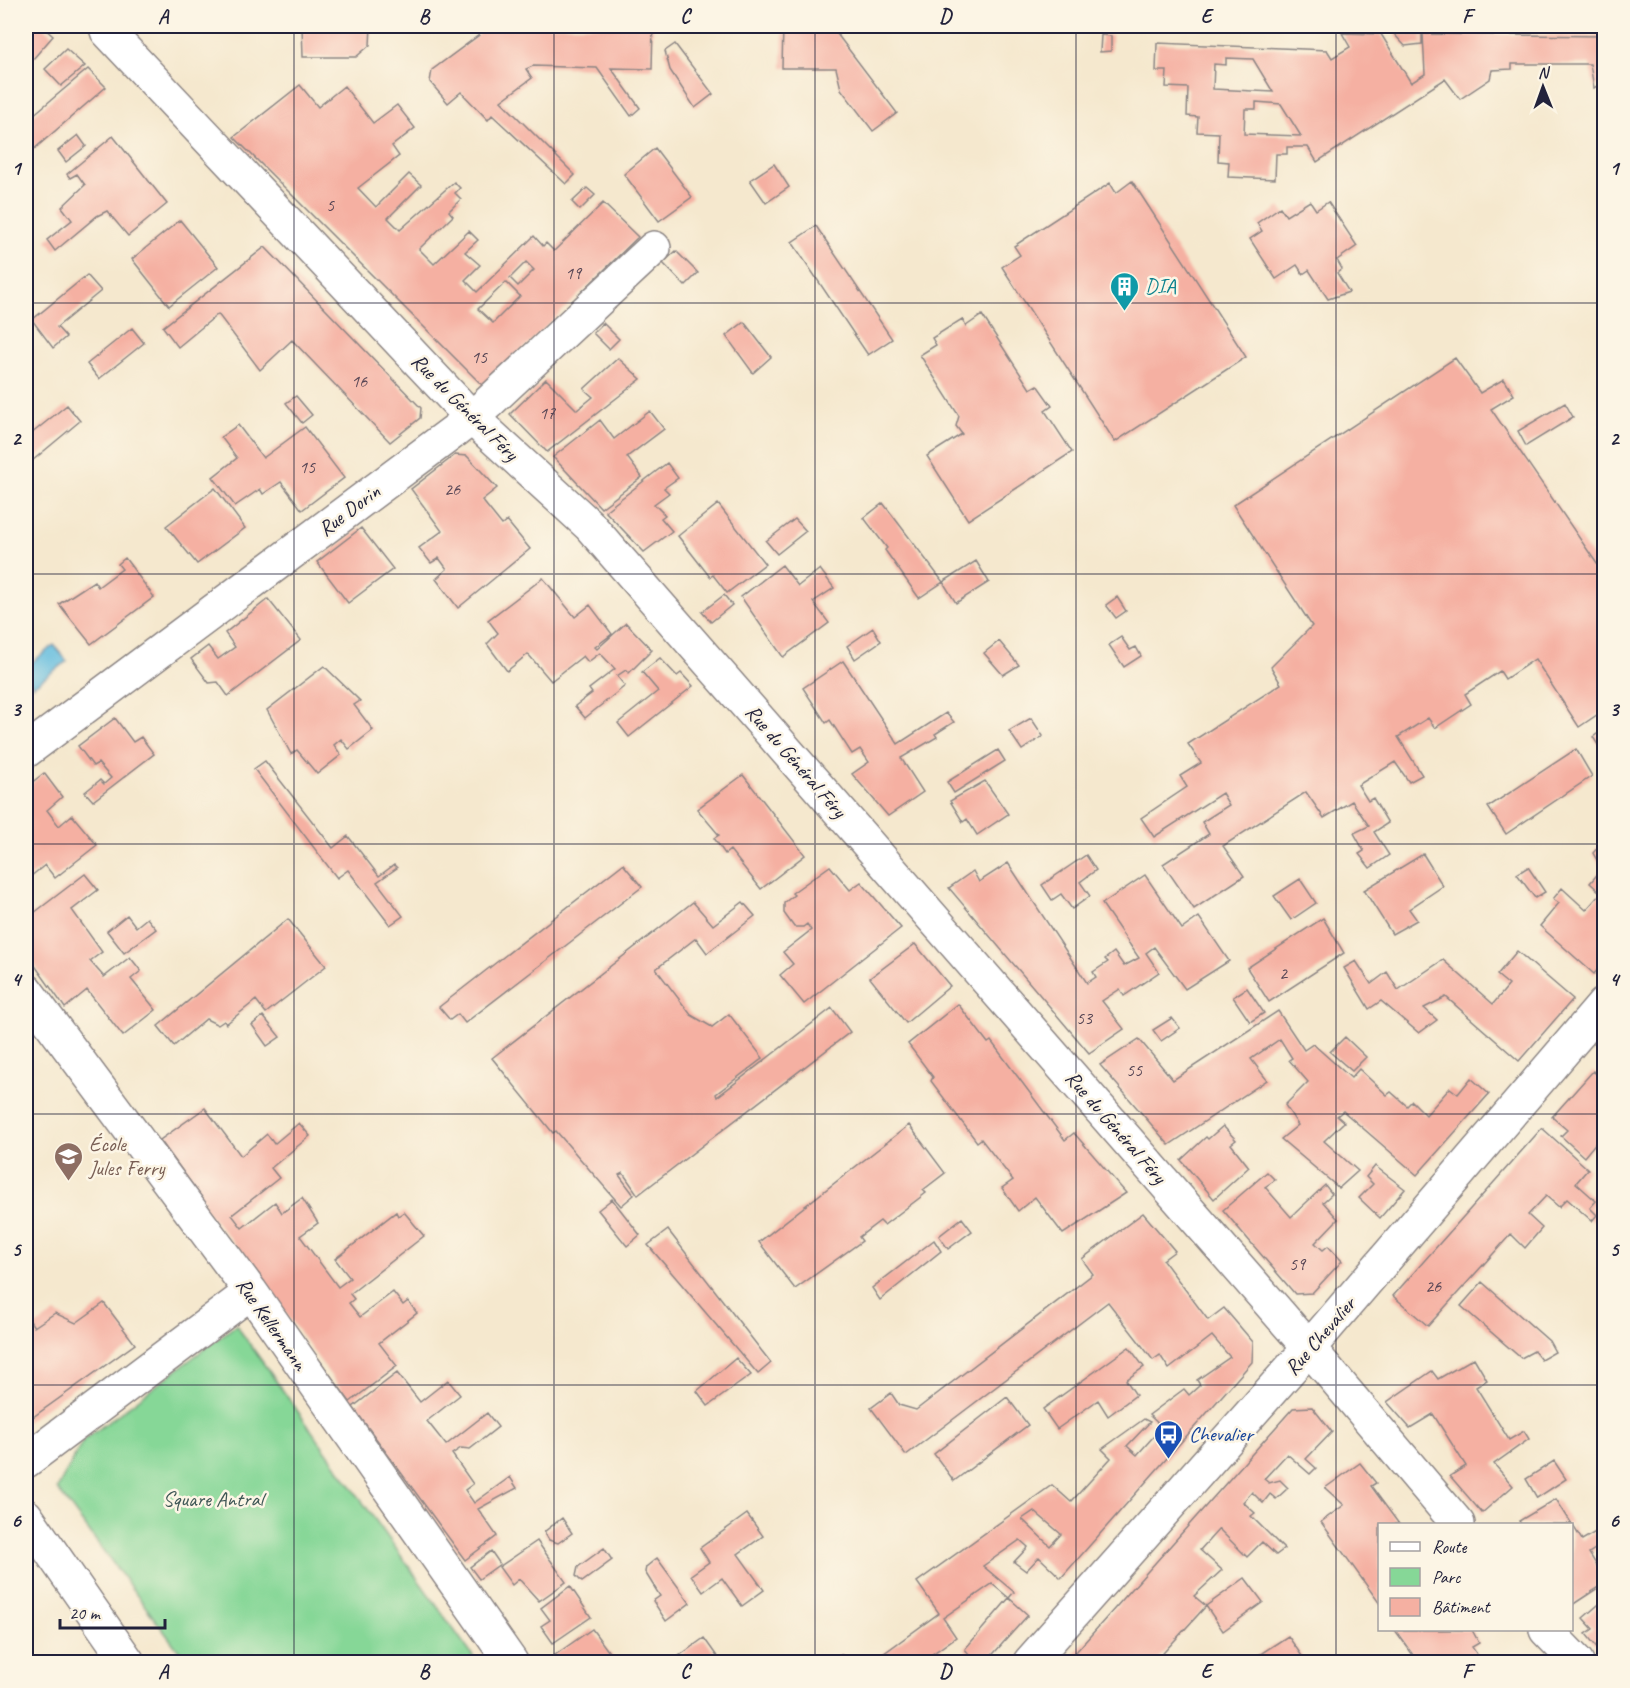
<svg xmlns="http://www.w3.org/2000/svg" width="1630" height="1688" font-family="Caveat,sans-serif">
	<rect width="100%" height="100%" fill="#fcf5e5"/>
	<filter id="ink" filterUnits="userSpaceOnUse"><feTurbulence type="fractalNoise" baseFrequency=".0167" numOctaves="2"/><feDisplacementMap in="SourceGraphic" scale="12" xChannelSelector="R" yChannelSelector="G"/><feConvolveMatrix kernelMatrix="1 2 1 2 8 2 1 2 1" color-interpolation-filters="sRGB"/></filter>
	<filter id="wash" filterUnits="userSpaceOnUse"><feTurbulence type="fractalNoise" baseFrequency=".008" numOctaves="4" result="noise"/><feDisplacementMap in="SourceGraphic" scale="24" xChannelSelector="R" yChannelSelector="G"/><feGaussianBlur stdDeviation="1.35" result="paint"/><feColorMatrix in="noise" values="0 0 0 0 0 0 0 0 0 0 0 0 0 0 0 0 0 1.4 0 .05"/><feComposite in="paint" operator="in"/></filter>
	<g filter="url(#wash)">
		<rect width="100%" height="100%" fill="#f5e8ce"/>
		<path fill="#86d797" stroke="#547c69" stroke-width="1.5" d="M236,1325L477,1662H187L57,1489L83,1441Z"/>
		<path fill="#61bcdf" stroke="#426f8d" stroke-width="1.5" d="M54,645L67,661L33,686L26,676V667Z"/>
		<g id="blocks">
			<path fill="#f5b0a2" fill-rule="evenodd" d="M26,26H42L53,36L26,67Z
				M302,26H371L370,45L356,57H303Z
				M479,26H653L652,69L611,68L640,108L631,116L597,68L533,66L526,69L532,78L501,101L575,175L566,184L492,115L488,120L461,92L448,103L430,82L432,70L479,35Z
				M783,26H837V34L897,113L873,131L841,89L836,68H782Z
				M1342,33L1381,34L1411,83L1425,74L1423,34L1604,36V81L1594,88L1590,64H1512V69L1492,70L1490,79L1460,99L1445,79L1317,162L1308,147H1287V154H1276L1275,179L1228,177L1229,162L1218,161L1219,133L1197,132L1198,117L1187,116L1188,88L1166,87L1167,71H1156L1157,43L1327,50L1332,58L1350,47ZM1226,58L1253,59L1273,92L1213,89L1214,64L1226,65ZM1256,102L1281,104L1301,136L1244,134L1245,109H1256Z
				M1394,34H1422V44L1405,46Z
				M1101,35L1111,36V51L1100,52Z
				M675,44L713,94L695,108L670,70L665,51Z
				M66,49L85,66L61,86L45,69Z
				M88,69L106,87L26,156V121Z
				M300,85L318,107L344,86L373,123L397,105L415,128L392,146L399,156L358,188L376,207L409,174L421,185L388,218L400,230L454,182L460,188L455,193L461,199L449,211L453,216L419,249L434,264L469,231L478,240L465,252L480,265L465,280L477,292L534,236L543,246L546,243L554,251L603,203L638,237L484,387L234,137ZM526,262L534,270L518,286L510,278ZM506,282L520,296L493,323L478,309Z
				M78,135L86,146L66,162L58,151Z
				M113,136L167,204L128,236L107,211L97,216L55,251L47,240L72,220L62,207L85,185L77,174L70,178L67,174Z
				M655,148L692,197L659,221L624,174Z
				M774,164L789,187L766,203L750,180Z
				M1132,181L1246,357L1115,442L1002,267L1020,255L1014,246L1110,183L1116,193Z
				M587,188L595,195L580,210L572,202Z
				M1310,201L1316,210L1328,202L1357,246L1337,260L1342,269L1337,273L1349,292L1328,299L1309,270L1303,274L1297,265L1276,279L1250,239L1262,231L1257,223L1280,207L1286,216Z
				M180,220L218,267L169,306L132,259Z
				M816,226L892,339L868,355L792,242Z
				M265,247L421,408L420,418L390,442L292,340L260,370L218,314L178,347L163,327Z
				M676,251L698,273L685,286L663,263Z
				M87,275L101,291L57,327L66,337L53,348L32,320Z
				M982,315L1030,389L1037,385L1052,406L1045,411L1072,452L968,520L927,456L962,434L956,426L959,416L920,355L936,345L932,338L962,319L966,326Z
				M744,322L771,357L753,373L726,336Z
				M603,323L619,339L609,349L593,333Z
				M132,328L144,343L99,379L87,364Z
				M618,358L641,379L547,452L510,414L546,379L577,410L593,397L584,389Z
				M1455,358L1480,393L1504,379L1514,395L1491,409L1604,574V710L1579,727L1535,659L1505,679L1500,671L1465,694L1471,704L1435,728L1428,718L1398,737L1422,775L1409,782L1395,762L1358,785L1368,801L1373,798L1388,823L1374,832L1389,855L1370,868L1359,854L1364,851L1354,833L1369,826L1352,801L1324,818L1306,792L1223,846L1244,876L1194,909L1163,864L1209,834L1202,822L1229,805L1222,793L1154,837L1141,818L1187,787L1180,776L1201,763L1188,744L1281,684L1271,667L1312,626L1233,505Z
				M296,396L312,415L302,423L286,403Z
				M1565,403L1573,417L1526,446L1518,431Z
				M67,405L80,421L26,466V438Z
				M650,411L664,429L627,457L642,477L601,508L553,457L600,420L614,439Z
				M238,425L263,458L305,427L344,478L302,510L281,482L263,494L260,489L235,506L213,477L237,458L221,437Z
				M455,455L467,456L497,488L482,500L502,525L507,521L530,549L458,608L436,579L447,569L439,558L431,563L419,548L442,531L411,489Z
				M667,463L678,478L664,488L669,493L654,504L665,515L661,518L672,531L644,552L605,511Z
				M215,488L245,528L197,564L166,526Z
				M883,503L943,582L919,598L885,550L887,548L864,518Z
				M718,504L765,564L727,593L713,575L710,577L678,536Z
				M795,519L806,531L777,554L766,541Z
				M361,528L393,569L348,603L317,562Z
				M125,558L154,597L91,644L59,604L94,581L98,587L122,569L118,564Z
				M976,561L989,582L956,603L943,582Z
				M782,565L798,586L820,569L834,588L813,602L829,623L783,657L741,597Z
				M543,578L575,617L590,605L612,634L595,647L597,649L626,623L652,650L629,673L626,670L617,676L625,686L585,718L575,706L592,693L589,689L615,669L600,653L588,662L583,656L551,681L528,654L507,671L487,644L498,633L488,620Z
				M724,595L732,605L711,622L702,612Z
				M1117,597L1126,611L1116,618L1106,605Z
				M268,599L301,640L228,696L218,682L209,683L191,659L208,646L218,659L235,647L225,633Z
				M873,628L881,641L855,659L847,646Z
				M1121,637L1130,650L1136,647L1141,656L1124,667L1109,645Z
				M999,641L1019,665L1003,675L984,653Z
				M660,658L677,676L681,673L693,686L629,737L618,723L658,691L642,672Z
				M843,661L898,744L946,713L954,722L935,734L937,737L901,758L923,792L888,816L852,774L869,762L860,749L852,754L830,720L826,723L803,688Z
				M324,666L360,701L354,705L373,730L349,749L341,739L334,745L341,755L317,774L297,750L291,754L267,710Z
				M115,718L133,742L141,737L154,754L93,801L85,792L100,780L104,784L111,778L98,763L93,766L78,746Z
				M1031,718L1043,736L1022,750L1009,731Z
				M1604,729V745L1600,748L1593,737Z
				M1576,749L1592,776L1506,834L1488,807Z
				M998,750L1005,761L954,793L947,782Z
				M265,761L333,848L348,836L379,876L394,865L397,868L377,882L403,916L390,925L348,870L337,878L254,769Z
				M44,773L62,797L47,810L59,826L72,815L97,845L55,878L45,865L26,880V787Z
				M743,775L805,855L761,889L730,850L725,854L714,838L719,835L697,809Z
				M985,781L1008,814L977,835L967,819L963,822L950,801Z
				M1604,840V962L1594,974L1540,926L1559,903L1553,899L1562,888L1586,910L1601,893L1590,883L1602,869L1593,853Z
				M1423,854L1443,886L1409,909L1417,920L1392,934L1364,890Z
				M1086,855L1096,870L1080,882L1090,896L1072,909L1061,894L1052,900L1042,885Z
				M1008,863L1087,983L1096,977L1093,972L1108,962L1105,959L1114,952L1124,966L1139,958L1102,904L1145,875L1182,929L1199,917L1229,961L1185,989L1154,947L1146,953L1159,972L1124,996L1120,989L1102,1001L1124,1029L1089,1053L949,888L973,871L979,882Z
				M623,864L642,887L465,1023L458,1014L450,1020L439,1007Z
				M830,866L850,890L861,882L901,928L804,1004L780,975L793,964L783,952L811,930L807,924L803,927H794L784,913V903L794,895L792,893Z
				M1528,867L1545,892L1535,898L1517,874Z
				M85,874L98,890L72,910L102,952L90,961L104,977L130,957L141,971L131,979L156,1010L123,1036L87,990L65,1008L26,953V919Z
				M1300,879L1316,903L1291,920L1274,896Z
				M693,902L713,925L743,902L755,916L707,953L696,938L656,969L691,1015L712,1027L729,1014L763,1058L716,1094L717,1097L832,1008L850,1032L638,1195L623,1173L619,1175L634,1195L621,1206L556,1131L553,1133L492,1058Z
				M127,915L136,927L147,918L156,929L124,953L107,931Z
				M1323,918L1344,953L1269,1002L1247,968Z
				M288,919L326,966L266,1013L256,1000L226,1024L224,1021L218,1025L206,1019L174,1046L158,1026Z
				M915,944L950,986L906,1023L870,978Z
				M1517,951L1573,999L1519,1061L1446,997L1424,1008L1437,1020L1419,1033L1381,1001L1369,1009L1344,968L1356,961L1371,984L1387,972L1398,990L1443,960L1493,1004L1509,985L1497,975Z
				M1247,988L1264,1013L1250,1022L1233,997Z
				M958,1004L988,1043L991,1041L1065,1140L1074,1133L1126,1193L1063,1234L1035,1197L1018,1211L1002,1188L1013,1180L981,1139L977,1142L931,1081L933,1077L908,1044Z
				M1278,1011L1304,1050L1313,1044L1351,1078L1359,1069L1387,1095L1391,1092L1407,1106L1412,1101L1426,1115L1450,1088L1458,1094L1471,1078L1489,1094L1417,1175L1343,1111L1337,1116L1344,1122L1324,1141L1358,1171L1339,1188L1281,1139L1298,1125L1285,1105L1308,1082L1289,1060L1292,1058L1280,1039L1251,1059L1267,1080L1169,1145L1100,1065L1139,1039L1173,1080Z
				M263,1016L280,1037L267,1046L252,1025Z
				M1172,1018L1180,1028L1161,1041L1153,1030Z
				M1345,1037L1366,1057L1352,1071L1330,1052Z
				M1593,1071L1604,1081V1145L1598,1140L1584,1157L1561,1136L1567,1130L1552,1117Z
				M205,1108L241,1156L267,1134L274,1144L299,1123L310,1136L271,1168L279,1178L232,1215L242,1228L275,1202L282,1213L302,1198L318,1223L300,1236L338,1287L350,1278L335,1259L396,1212L398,1216L404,1212L424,1236L350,1294L354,1299L349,1303L360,1317L393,1292L403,1305L408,1301L417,1313L379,1343L397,1366L350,1402L237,1247L201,1204L205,1202L160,1140Z
				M909,1125L945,1173L923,1190L926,1193L884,1225L880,1221L859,1237L862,1241L795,1289L759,1242Z
				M1223,1126L1236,1140L1231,1144L1249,1167L1214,1199L1181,1160L1206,1137L1208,1139Z
				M1542,1128L1588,1169L1576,1183L1596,1201L1590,1208L1597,1215L1592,1221L1567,1199L1559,1207L1546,1196L1528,1215L1542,1228L1525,1248L1511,1234L1428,1326L1393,1296Z
				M1375,1166L1405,1189L1380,1218L1359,1198L1373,1184L1366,1177Z
				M1267,1172L1275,1180L1265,1187L1291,1217L1325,1185L1332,1194L1323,1202L1338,1219L1315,1243L1323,1250L1328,1246L1342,1261L1312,1293L1295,1294L1223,1210Z
				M612,1199L640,1235L627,1246L598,1210Z
				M1143,1213L1175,1251L1163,1260L1208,1320L1224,1308L1253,1342L1252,1362L1061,1578L1039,1557L1026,1571L1014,1562L1028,1547L1020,1540L983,1566L1014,1592L1009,1598L1028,1615L986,1662H975L965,1649L1009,1598L992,1584L943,1618L956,1637L921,1662H872L939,1613L917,1582L1052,1485L1071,1502L1111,1458L1102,1449L1144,1419L1150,1422L1127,1446L1137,1455L1162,1427L1149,1415L1184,1389L1189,1395L1200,1385L1197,1380L1230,1357L1212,1336L1169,1369L1160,1355L1153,1360L1108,1302L906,1455L871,1408L891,1393L899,1405L916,1410L1093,1274L1082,1259ZM1034,1511L1061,1534L1050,1546L1022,1519Z
				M962,1218L972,1231L948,1249L939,1236Z
				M668,1230L771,1363L758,1374L648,1245Z
				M934,1240L941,1251L880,1300L872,1288Z
				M1482,1282L1549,1341L1555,1352L1541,1360L1534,1351L1521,1358L1461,1306Z
				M104,1303L135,1344L26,1422V1315L34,1327L55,1313L76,1323Z
				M1129,1347L1144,1367L1126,1380L1136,1395L1108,1416L1098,1400L1057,1429L1043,1409Z
				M736,1358L751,1375L708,1406L697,1391Z
				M1474,1358L1487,1380L1476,1387L1509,1440L1524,1431L1529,1439L1494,1464L1513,1486L1482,1513L1450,1476L1466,1466L1433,1414L1410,1428L1387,1402L1432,1371L1438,1379Z
				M397,1373L420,1402L448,1380L460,1395L427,1421L446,1445L487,1413L498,1427L470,1449L461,1448L452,1454L473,1484L465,1490L474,1503L510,1477L517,1488L478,1509L497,1536L465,1560L353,1407Z
				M1007,1397L1028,1425L954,1481L934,1454Z
				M1312,1407L1332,1432L1306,1459L1316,1468L1310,1474L1287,1454L1264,1479L1269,1483L1280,1480L1288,1488L1276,1499L1270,1494L1263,1503L1252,1492L1243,1502L1255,1513L1251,1516L1284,1549L1276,1555L1262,1542L1247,1557L1219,1529L1200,1550L1222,1570L1194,1596L1206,1606L1155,1662H1067L1293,1408Z
				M1554,1461L1566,1479L1537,1498L1526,1479Z
				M1360,1463L1376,1483L1371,1486L1399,1524H1380V1604L1321,1522L1344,1505L1325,1488Z
				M1556,1499L1582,1540L1604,1527V1543L1589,1553L1604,1577V1584L1572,1605V1524H1521L1519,1521Z
				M747,1514L763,1536L738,1554L764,1590L742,1606L722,1578L703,1592L691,1575L709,1562L700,1548Z
				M562,1518L572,1533L558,1543L549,1540L544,1532Z
				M537,1541L566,1582L539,1601L519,1579L512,1585L499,1567Z
				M604,1548L612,1560L582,1582L576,1576L578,1567Z
				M491,1551L500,1564L479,1579L470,1567Z
				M657,1558L690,1603L666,1621L653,1601L660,1596L645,1572L646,1567Z
				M1245,1578L1263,1602L1223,1631L1206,1606Z
				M570,1586L591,1617L553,1643L541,1626L550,1620L541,1608Z
				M1604,1600V1645L1599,1650L1586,1634L1593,1629L1583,1618Z
				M592,1629L614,1659L609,1662H545Z
				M1395,1630H1472L1479,1643L1472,1647L1482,1662H1418Z
				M1288,1636L1304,1659L1298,1662H1248Z
				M704,1638L721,1662H683L679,1656Z
				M841,1654L847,1662H828Z"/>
		</g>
	</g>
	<g filter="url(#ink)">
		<use href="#blocks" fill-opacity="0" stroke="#8c8584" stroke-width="1.5"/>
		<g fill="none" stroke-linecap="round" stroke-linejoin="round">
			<defs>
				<path id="minor" d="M106,26L107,31L472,418L589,525L1309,1348L1458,1524
					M26,751L472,418L654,248
					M26,990L251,1292L511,1662
					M26,1461L251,1292
					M26,1516L128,1662
					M1546,1630L1577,1662
					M1030,1662L1309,1348L1604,1004"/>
			</defs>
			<use href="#minor" stroke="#8c8584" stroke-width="36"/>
			<use href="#minor" stroke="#fff" stroke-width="33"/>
		</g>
	</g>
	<path fill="none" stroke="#22223b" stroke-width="1.5" stroke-opacity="0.55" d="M294,26V1662M554,26V1662M815,26V1662M1076,26V1662M1336,26V1662M26,303H1604M26,574H1604M26,844H1604M26,1114H1604M26,1385H1604"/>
	<defs>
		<symbol id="building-pin" viewBox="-11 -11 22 30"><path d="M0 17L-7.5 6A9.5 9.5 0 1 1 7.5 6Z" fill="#0f9aa8" stroke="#fcf5e5"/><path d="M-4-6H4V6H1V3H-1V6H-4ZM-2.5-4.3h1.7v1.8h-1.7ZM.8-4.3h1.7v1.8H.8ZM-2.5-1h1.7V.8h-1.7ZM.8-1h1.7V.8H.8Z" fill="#fff"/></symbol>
		<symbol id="school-pin" viewBox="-11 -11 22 30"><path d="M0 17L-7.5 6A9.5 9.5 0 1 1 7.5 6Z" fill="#8d6e63" stroke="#fcf5e5"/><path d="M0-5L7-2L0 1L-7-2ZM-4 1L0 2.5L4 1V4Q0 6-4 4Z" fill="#fff"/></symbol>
		<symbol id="bus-pin" viewBox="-11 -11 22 30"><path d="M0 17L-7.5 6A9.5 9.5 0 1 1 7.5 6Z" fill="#1a4fb4" stroke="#fcf5e5"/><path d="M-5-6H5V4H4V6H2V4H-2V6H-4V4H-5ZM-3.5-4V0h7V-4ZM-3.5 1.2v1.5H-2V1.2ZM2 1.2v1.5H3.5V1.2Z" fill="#fff"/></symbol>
	</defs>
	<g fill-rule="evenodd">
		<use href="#building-pin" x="1108" y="270" width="33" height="45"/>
		<use href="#school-pin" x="52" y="1140" width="33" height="45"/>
		<use href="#bus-pin" x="1152" y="1418" width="33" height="45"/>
	</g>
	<g text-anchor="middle" stroke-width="5" stroke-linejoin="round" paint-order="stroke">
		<g font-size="18" fill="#574655">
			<text x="330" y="211">5</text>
			<text x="573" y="279">19</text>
			<text x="479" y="363">15</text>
			<text x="359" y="387">16</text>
			<text x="547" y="419">17</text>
			<text x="307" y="473">15</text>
			<text x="452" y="495">26</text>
			<text x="1283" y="979">2</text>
			<text x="1084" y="1024">53</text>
			<text x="1134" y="1076">55</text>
			<text x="1297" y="1270">59</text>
			<text x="1433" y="1292">26</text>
		</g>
		<g font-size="21" fill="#0d838f" stroke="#fcf5e5" text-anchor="start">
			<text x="1145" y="293">DIA</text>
		</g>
		<g font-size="21" fill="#22223b" stroke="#fcf5e5">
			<text transform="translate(465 407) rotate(45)" y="7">Rue du Général Féry</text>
			<text transform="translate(349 510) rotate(-37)" y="7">Rue Dorin</text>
			<text transform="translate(796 761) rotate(49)" y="7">Rue du Général Féry</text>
			<text transform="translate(1116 1127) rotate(49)" y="7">Rue du Général Féry</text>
			<text transform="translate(272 1324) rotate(55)" y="7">Rue Kellermann</text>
			<text transform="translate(1320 1336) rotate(-49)" y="7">Rue Chevalier</text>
		</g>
		<g font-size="21" fill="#785e54" stroke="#fcf5e5" text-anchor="start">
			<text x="89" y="1151">École<tspan x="89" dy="24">Jules Ferry</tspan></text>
		</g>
		<g font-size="21" fill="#164399" stroke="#fcf5e5" text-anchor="start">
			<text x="1189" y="1441">Chevalier</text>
		</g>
		<g font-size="21" fill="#405857" stroke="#fcf5e5">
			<text x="213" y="1506">Square Antral</text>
		</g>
	</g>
	<rect width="1630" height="1688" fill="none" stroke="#fcf5e5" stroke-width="66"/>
	<rect x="1378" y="1523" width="195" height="108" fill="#fcf5e5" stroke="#a5a1a1" stroke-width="1.5"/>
	<rect x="1390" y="1542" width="30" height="9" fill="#ffffff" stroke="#a5a1a1" stroke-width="1.5"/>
	<text x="1432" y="1553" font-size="18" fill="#22223b">Route</text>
	<rect x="1390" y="1568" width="30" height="18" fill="#86d797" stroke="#a5a1a1" stroke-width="1.5"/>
	<text x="1432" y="1583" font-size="18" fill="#22223b">Parc</text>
	<rect x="1390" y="1598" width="30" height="18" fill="#f5b0a2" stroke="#a5a1a1" stroke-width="1.5"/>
	<text x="1432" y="1613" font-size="18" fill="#22223b">Bâtiment</text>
	<g transform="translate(1543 87) rotate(359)" stroke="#fcf5e5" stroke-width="4.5" paint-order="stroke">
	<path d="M0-4.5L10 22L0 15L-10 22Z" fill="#22223b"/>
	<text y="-9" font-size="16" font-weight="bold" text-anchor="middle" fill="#22223b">N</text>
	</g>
	<path d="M60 1619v9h105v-9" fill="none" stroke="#22223b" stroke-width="3"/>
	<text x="69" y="1619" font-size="18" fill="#22223b" stroke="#fcf5e5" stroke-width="4.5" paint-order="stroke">20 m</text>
	<rect x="33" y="33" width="1564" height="1622" fill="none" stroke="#22223b" stroke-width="2"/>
	<g font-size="20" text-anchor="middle" font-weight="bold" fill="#22223b">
		<text x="163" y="23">A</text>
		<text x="424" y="23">B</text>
		<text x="685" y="23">C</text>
		<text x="945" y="23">D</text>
		<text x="1206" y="23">E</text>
		<text x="1467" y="23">F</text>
		<text x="16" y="175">1</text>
		<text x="1614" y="175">1</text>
		<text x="16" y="445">2</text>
		<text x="1614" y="445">2</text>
		<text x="16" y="716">3</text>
		<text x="1614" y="716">3</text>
		<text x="16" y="986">4</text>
		<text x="1614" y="986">4</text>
		<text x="16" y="1256">5</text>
		<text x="1614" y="1256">5</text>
		<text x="16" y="1527">6</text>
		<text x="1614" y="1527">6</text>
		<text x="163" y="1678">A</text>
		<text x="424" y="1678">B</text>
		<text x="685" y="1678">C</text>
		<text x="945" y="1678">D</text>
		<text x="1206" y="1678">E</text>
		<text x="1467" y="1678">F</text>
	</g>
</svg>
